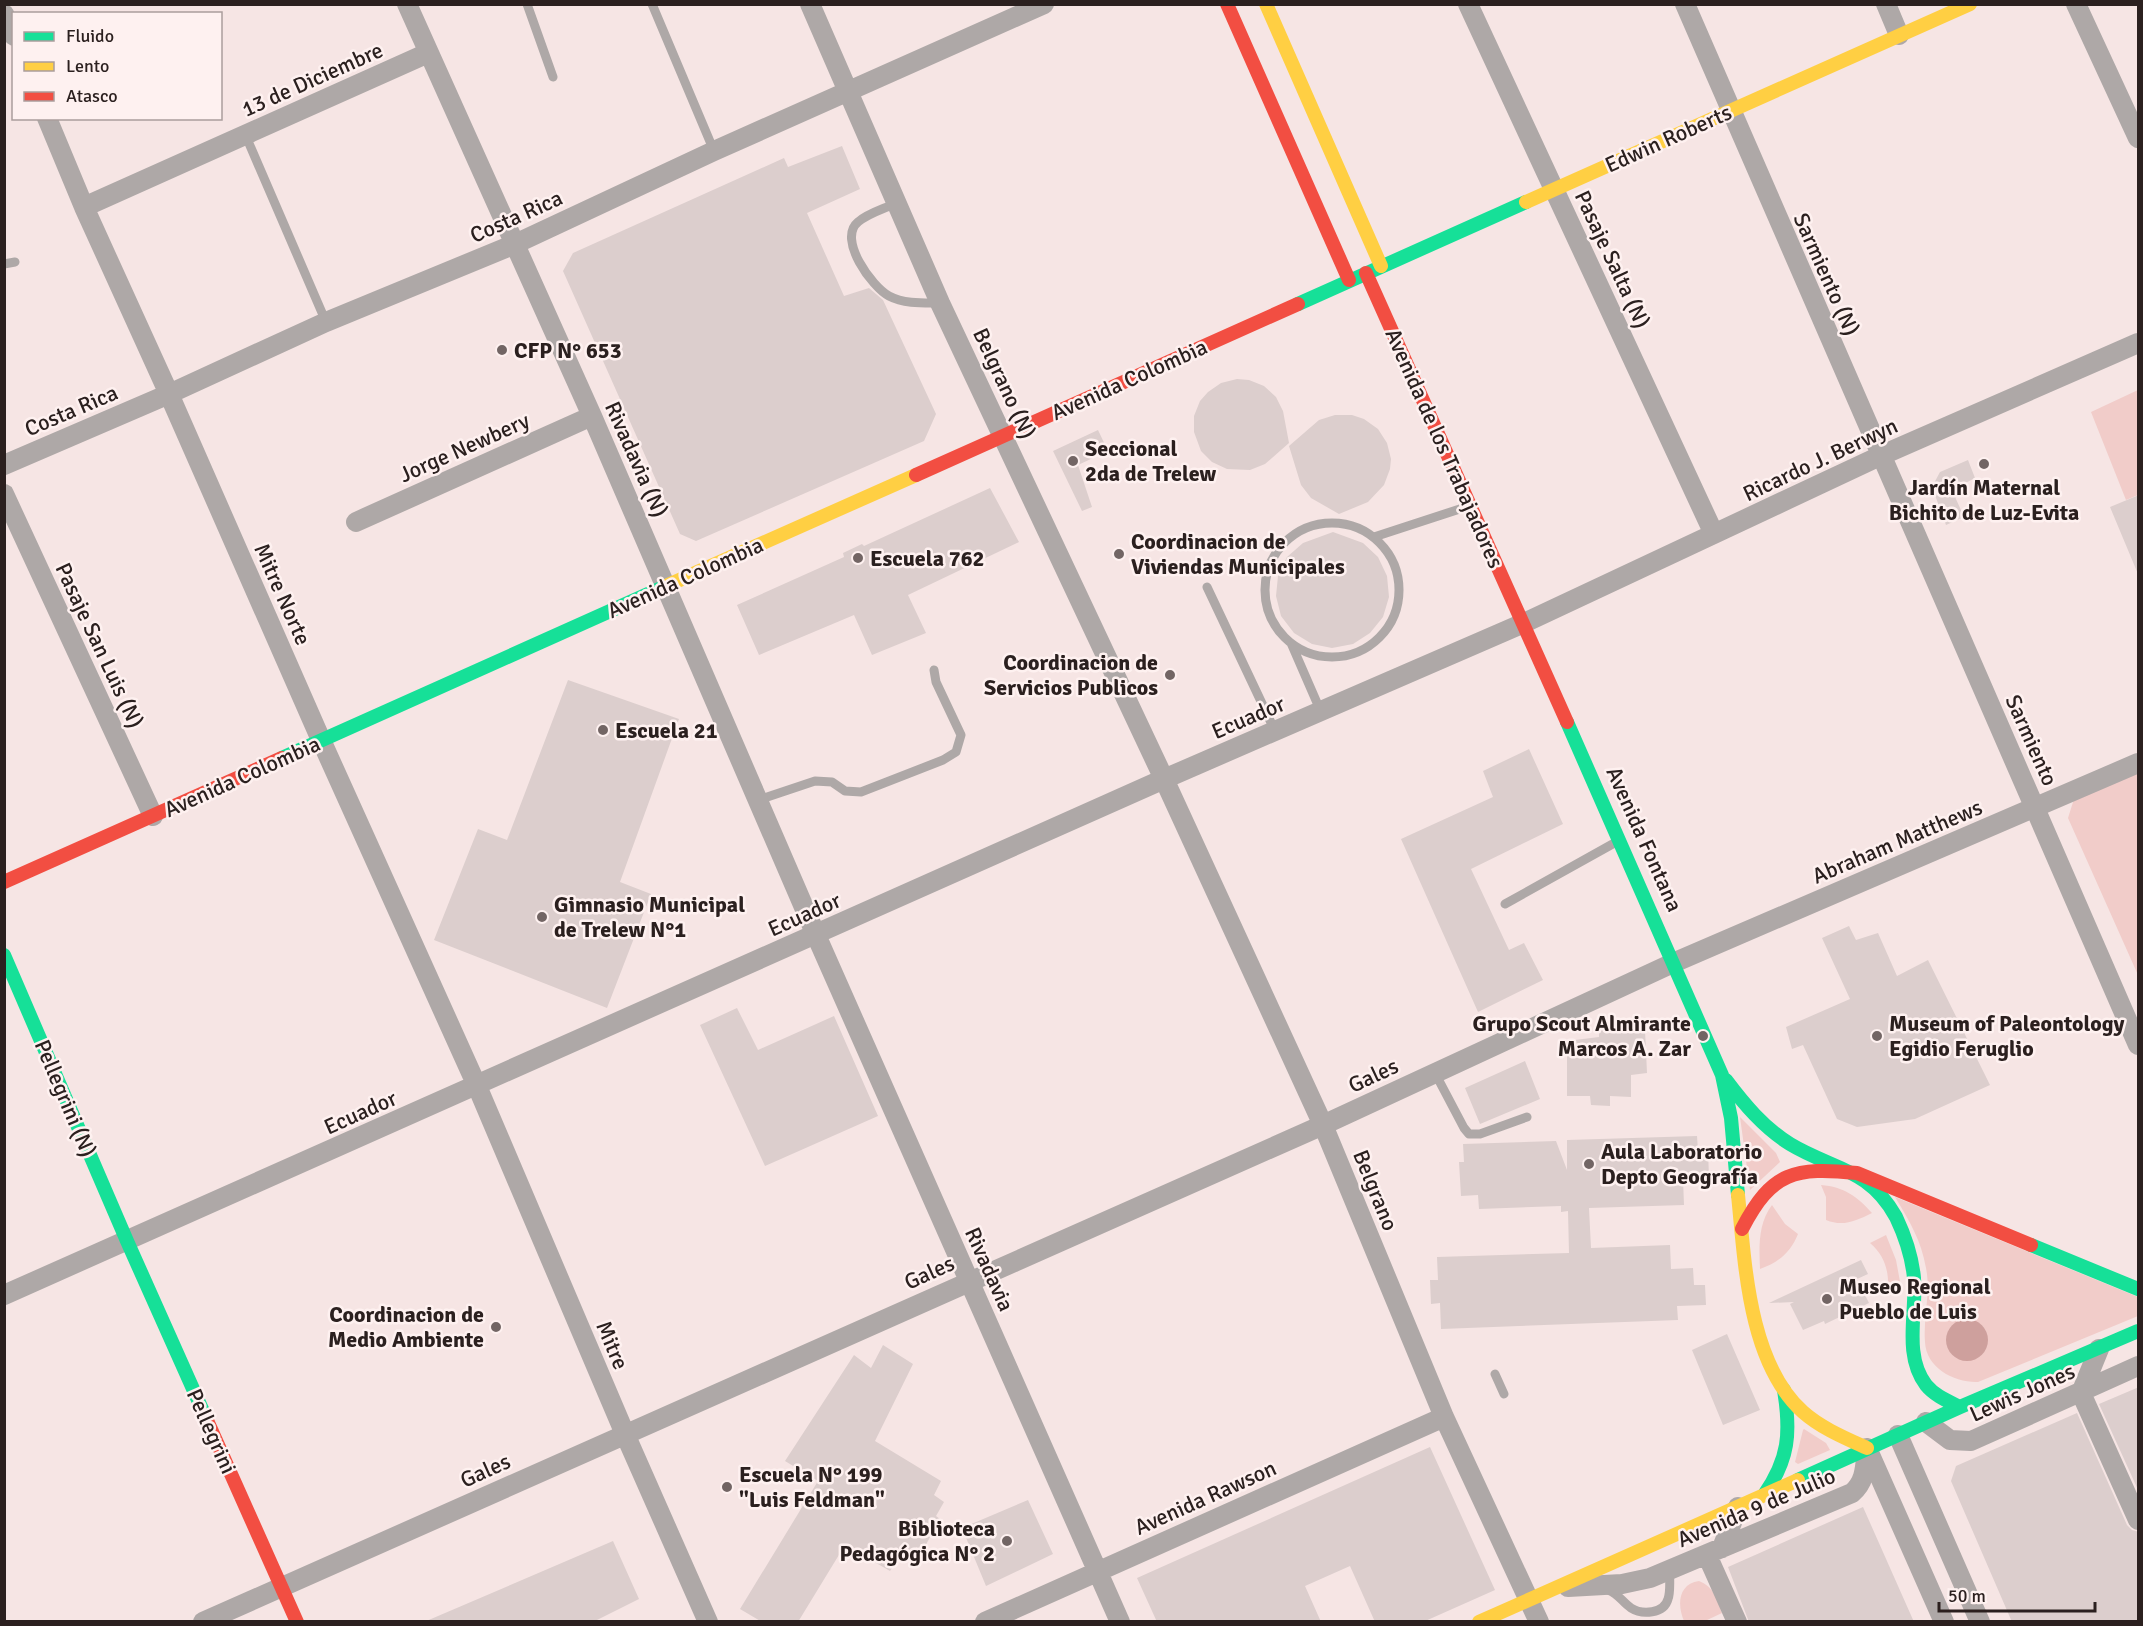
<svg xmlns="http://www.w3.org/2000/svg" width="2143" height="1626" font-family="Signika,sans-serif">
	<rect width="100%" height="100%" fill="#f6e5e4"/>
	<path fill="#f1ccc9" d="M2138,390V495L2126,500L2091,412Z
		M2138,768V975L2068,818L2074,799Z
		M1740,1117L1776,1153L1780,1162L1750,1190Z
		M1821,1185C1844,1187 1857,1196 1872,1213C1856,1221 1843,1227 1826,1220V1197Z
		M1895,1197L2138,1297V1316L1978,1382C1955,1383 1926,1368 1925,1342C1923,1317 1931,1293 1926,1268C1921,1240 1910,1222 1895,1197Z
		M1772,1205L1785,1224L1798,1234C1791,1252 1778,1263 1760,1269C1759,1248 1758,1223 1772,1205Z
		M1886,1235L1896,1260L1901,1287L1888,1292C1889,1272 1886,1257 1870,1243Z
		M1804,1429L1826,1443L1830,1450L1798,1464L1795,1462L1803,1430Z
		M1699,1581C1714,1587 1717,1599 1722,1613L1705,1621H1684C1677,1605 1678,1584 1699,1581Z"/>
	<path fill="#cea09d" d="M1946 1340a21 21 0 1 1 42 0a21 21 0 1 1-42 0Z"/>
	<path fill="#dccecd" d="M842,146L860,189L807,213L844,296L869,288L883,300L936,414L924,441L696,541L680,534L563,271L573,253L784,158L788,167Z
		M1237,379L1249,380L1264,386L1276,397L1283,411L1289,443L1265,464L1250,470L1227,469L1212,462L1201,451L1194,432V416L1200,401L1208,392L1221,383Z
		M1335,415H1352L1364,419L1378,429L1387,443L1391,459L1390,469L1384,485L1368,502L1339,514L1311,498L1301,485L1289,446L1319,420Z
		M1098,430L1108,451L1078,465L1092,507L1082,511L1053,451Z
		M1968,460L1975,478L1952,490L1964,517L1946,525L1932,487L1940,472Z
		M990,488L1019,542L908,595L926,633L872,655L854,615L759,655L737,605L844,557L843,553L862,544L864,546Z
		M2139,495V574H2138L2110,507Z
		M1333,532L1363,543L1378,557L1387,576L1389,597L1383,617L1370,633L1353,644L1332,648L1312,644L1294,633L1281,616L1276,596L1278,576L1287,557L1303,543Z
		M568,680L679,719L620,882L651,894L607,1008L434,940L478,829L507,840Z
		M1529,749L1563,824L1471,869L1509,950L1524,943L1543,980L1478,1012L1401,839L1493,797L1483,771Z
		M1849,926L1856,940L1878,933L1897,976L1928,960L1990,1085L1915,1119L1857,1127L1837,1119L1803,1045L1792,1049L1786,1027L1850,999L1822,938Z
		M737,1008L758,1050L834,1016L878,1116L765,1166L700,1025Z
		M1599,1022H1623L1625,1032L1645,1030L1647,1073L1631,1075V1097L1610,1096V1106L1591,1105L1590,1096H1567V1041L1599,1037Z
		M1525,1061L1540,1099L1480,1124L1465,1088Z
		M1697,1136L1698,1151L1708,1150L1709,1178L1683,1179L1684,1205L1589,1208L1591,1248L1670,1245L1671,1269L1693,1268L1694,1285H1705L1706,1305L1677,1306L1678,1320L1441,1329L1440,1303L1431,1304L1430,1280H1438L1437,1257L1569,1253L1568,1211L1561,1212V1206L1479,1209L1478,1195L1461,1196L1459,1162H1464L1463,1144L1556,1141L1567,1170V1140Z
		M1861,1260L1868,1274L1857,1279L1869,1303L1825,1324L1824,1321L1803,1330L1790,1304L1794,1302L1769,1303Z
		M1727,1334L1760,1410L1723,1425L1692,1350Z
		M883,1345L913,1364L875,1441L941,1481L934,1495L944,1502L936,1516L940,1519L923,1550L916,1547L908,1561L899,1557L890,1571L845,1545L798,1622H762L740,1609L818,1481L785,1461L854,1355L871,1368Z
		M2139,1387V1492L2099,1404Z
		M2077,1413L2127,1525L2132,1530L2139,1532V1622H2012L1951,1481L1956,1466Z
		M1430,1447L1495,1590L1423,1622H1375L1350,1566L1305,1586L1321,1622H1157L1137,1578Z
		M1028,1500L1053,1554L986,1586L962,1528Z
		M1863,1507L1914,1622H1749L1728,1567Z
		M613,1541L639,1599L593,1622H424Z"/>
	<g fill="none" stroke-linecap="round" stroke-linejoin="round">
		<path stroke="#aea8a7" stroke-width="9" d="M527,4L553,77
			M652,4L714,151
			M245,134L326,322
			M896,203C884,209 868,213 858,222C837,239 872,287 889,296C904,304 923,303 940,303
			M4,264L15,262
			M1265 590a67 67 0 1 1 134 0a67 67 0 1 1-134 0Z
			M1374,537L1469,506
			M1207,587L1275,731
			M1291,643L1321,712
			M758,800L815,781L832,782L845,791L861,792L943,760L956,752L961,735L936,682L934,670
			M1505,904L1618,841
			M1435,1073L1464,1128L1469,1134H1480L1527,1117
			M1495,1374L1504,1394
			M1608,1590C1619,1594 1622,1602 1631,1608C1642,1615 1664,1614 1668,1599C1671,1591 1669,1579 1670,1570"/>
		<path stroke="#aea8a7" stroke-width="20" d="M407,4L592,416L816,935L1120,1622
			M810,4L940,303L1164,779L1323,1125L1444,1417L1539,1622
			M1468,4L1714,534
			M1685,4L2138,1045
			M1886,4L1899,35
			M2076,4L2138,138
			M4,14L14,36
			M47,118L84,207L169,394L321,740L477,1086L625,1434L708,1622
			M84,207L428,53
			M4,465L169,394L326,322L515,244L714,151L1044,4
			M4,494L153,816
			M356,522L592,416
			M4,1295L1164,779L1524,623L1880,456L2138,343
			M2099,1349L2081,1393L2138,1520
			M1926,1422L1950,1440L1971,1441L2138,1366
			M1898,1435L1980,1622
			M1867,1448L1944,1622
			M1722,1548L1738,1507
			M1707,1555L1737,1622
			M1568,1587L1622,1584L1650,1578L1852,1493C1866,1481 1865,1466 1867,1448
			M203,1622L1323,1125L1673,963L2138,763
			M985,1622L1444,1417"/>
		<path stroke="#16e098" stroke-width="14" d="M1298,304L1526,202
			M1567,722L1722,1075L1731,1118L1738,1195
			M282,758L666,586
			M4,955L127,1241L206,1418
			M1726,1080C1744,1104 1764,1128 1790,1144C1833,1170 1869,1168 1896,1217C1905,1236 1912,1257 1914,1278C1917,1312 1903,1355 1926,1385C1935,1396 1948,1401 1960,1407
			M2031,1245L2138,1289
			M1798,1480L1960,1407L2138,1331
			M1764,1495C1789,1459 1791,1433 1784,1390"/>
		<path stroke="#ffcf43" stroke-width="14" d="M1266,4L1381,266
			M1526,202L1970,4
			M666,586L916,475
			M1738,1195C1745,1263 1748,1362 1803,1412C1821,1428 1845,1438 1867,1448
			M1479,1622L1798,1480"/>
		<path stroke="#f24e42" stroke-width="14" d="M1227,4L1349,280
			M1366,273L1567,722
			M916,475L1298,304
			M4,882L282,758
			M1742,1229C1772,1171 1795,1167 1857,1173L2031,1245
			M206,1418L297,1622"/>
	</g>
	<g fill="#726564" stroke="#fef1f0" stroke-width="2">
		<circle cx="502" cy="350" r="6"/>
		<circle cx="1073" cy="461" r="6"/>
		<circle cx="1984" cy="464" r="6"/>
		<circle cx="1119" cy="554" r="6"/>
		<circle cx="858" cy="558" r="6"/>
		<circle cx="1170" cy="675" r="6"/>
		<circle cx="603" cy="730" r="6"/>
		<circle cx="542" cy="917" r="6"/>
		<circle cx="1703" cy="1036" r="6"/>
		<circle cx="1877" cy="1036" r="6"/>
		<circle cx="1589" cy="1164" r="6"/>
		<circle cx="1827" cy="1299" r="6"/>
		<circle cx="496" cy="1327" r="6"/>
		<circle cx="727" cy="1487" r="6"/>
		<circle cx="1007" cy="1541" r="6"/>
	</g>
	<g text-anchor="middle" stroke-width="5" stroke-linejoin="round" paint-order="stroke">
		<g font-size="22" fill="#2b201f" stroke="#fef1f0">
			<text transform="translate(312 79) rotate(-24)" y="8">13 de Diciembre</text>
			<text transform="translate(1668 138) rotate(-24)" y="8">Edwin Roberts</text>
			<text transform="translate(516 216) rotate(-24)" y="8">Costa Rica</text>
			<text transform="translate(1613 259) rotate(65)" y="8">Pasaje Salta (N)</text>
			<text transform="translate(1827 274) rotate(66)" y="8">Sarmiento (N)</text>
			<text transform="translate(1129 379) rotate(-24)" y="8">Avenida Colombia</text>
			<text transform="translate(1005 383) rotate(65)" y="8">Belgrano (N)</text>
			<text transform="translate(71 410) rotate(-23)" y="8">Costa Rica</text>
			<text transform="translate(464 447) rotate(-24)" y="8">Jorge Newbery</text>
			<text transform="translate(1445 448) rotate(66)" y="8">Avenida de los Trabajadores</text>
			<text transform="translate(637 459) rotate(66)" y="8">Rivadavia (N)</text>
			<text transform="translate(1820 459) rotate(-25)" y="8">Ricardo J. Berwyn</text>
			<text transform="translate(685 577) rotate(-24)" y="8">Avenida Colombia</text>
			<text transform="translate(283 594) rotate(66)" y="8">Mitre Norte</text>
			<text transform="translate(100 645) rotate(65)" y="8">Pasaje San Luis (N)</text>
			<text transform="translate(1248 717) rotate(-23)" y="8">Ecuador</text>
			<text transform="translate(2032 740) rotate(66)" y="8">Sarmiento</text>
			<text transform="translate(242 776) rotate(-24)" y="8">Avenida Colombia</text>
			<text transform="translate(1645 839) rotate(66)" y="8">Avenida Fontana</text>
			<text transform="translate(1897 841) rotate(-23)" y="8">Abraham Matthews</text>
			<text transform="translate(804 914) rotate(-24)" y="8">Ecuador</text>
			<text transform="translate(1373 1075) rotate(-25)" y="8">Gales</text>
			<text transform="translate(66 1098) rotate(67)" y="8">Pellegrini (N)</text>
			<text transform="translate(360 1112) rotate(-24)" y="8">Ecuador</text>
			<text transform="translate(1376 1190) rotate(68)" y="8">Belgrano</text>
			<text transform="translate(990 1269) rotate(66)" y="8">Rivadavia</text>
			<text transform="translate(929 1272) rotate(-24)" y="8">Gales</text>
			<text transform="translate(613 1345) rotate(67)" y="8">Mitre</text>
			<text transform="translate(2022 1392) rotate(-24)" y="8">Lewis Jones</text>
			<text transform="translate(212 1431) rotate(66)" y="8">Pellegrini</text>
			<text transform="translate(485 1470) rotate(-24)" y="8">Gales</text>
			<text transform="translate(1205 1497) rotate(-24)" y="8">Avenida Rawson</text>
			<text transform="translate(1756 1507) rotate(-23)" y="8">Avenida 9 de Julio</text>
		</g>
		<g font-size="22" font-weight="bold" fill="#2b201f" stroke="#fef1f0" text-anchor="start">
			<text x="514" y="358">CFP N° 653</text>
			<text x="1085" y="456">Seccional<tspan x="1085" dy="25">2da de Trelew</tspan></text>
			<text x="1984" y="495" text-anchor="middle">Jardín Maternal<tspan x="1984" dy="25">Bichito de Luz-Evita</tspan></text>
			<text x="1131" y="549">Coordinacion de<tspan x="1131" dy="25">Viviendas Municipales</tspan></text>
			<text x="870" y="566">Escuela 762</text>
			<text x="1158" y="670" text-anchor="end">Coordinacion de<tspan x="1158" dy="25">Servicios Publicos</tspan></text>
			<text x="615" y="738">Escuela 21</text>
			<text x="554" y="912">Gimnasio Municipal<tspan x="554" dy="25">de Trelew N°1</tspan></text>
			<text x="1691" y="1031" text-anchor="end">Grupo Scout Almirante<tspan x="1691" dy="25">Marcos A. Zar</tspan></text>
			<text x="1889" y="1031">Museum of Paleontology<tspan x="1889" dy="25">Egidio Feruglio</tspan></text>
			<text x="1601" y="1159">Aula Laboratorio<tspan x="1601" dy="25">Depto Geografía</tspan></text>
			<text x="1839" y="1294">Museo Regional<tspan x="1839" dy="25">Pueblo de Luis</tspan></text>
			<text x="484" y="1322" text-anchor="end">Coordinacion de<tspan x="484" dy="25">Medio Ambiente</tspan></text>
			<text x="739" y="1482">Escuela N° 199<tspan x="739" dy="25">"Luis Feldman"</tspan></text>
			<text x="995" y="1536" text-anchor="end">Biblioteca<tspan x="995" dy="25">Pedagógica N° 2</tspan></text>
		</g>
	</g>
	<rect width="2143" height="1626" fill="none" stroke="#2b201f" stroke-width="12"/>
	<rect x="12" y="12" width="210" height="108" fill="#fef1f0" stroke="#aa9d9c" stroke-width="1.5"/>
	<rect x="24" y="32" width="30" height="9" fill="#16e098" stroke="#aa9d9c" stroke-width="1.5"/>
	<text x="66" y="42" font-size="18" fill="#2b201f">Fluido</text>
	<rect x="24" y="62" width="30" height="9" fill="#ffcf43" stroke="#aa9d9c" stroke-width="1.5"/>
	<text x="66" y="72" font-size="18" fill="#2b201f">Lento</text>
	<rect x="24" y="92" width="30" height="9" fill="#f24e42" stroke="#aa9d9c" stroke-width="1.5"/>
	<text x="66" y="102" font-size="18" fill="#2b201f">Atasco</text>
	<path d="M1939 1602v9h156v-9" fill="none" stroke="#2b201f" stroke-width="3"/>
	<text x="1948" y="1602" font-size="18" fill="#2b201f" stroke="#fef1f0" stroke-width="4.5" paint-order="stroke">50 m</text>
</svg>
